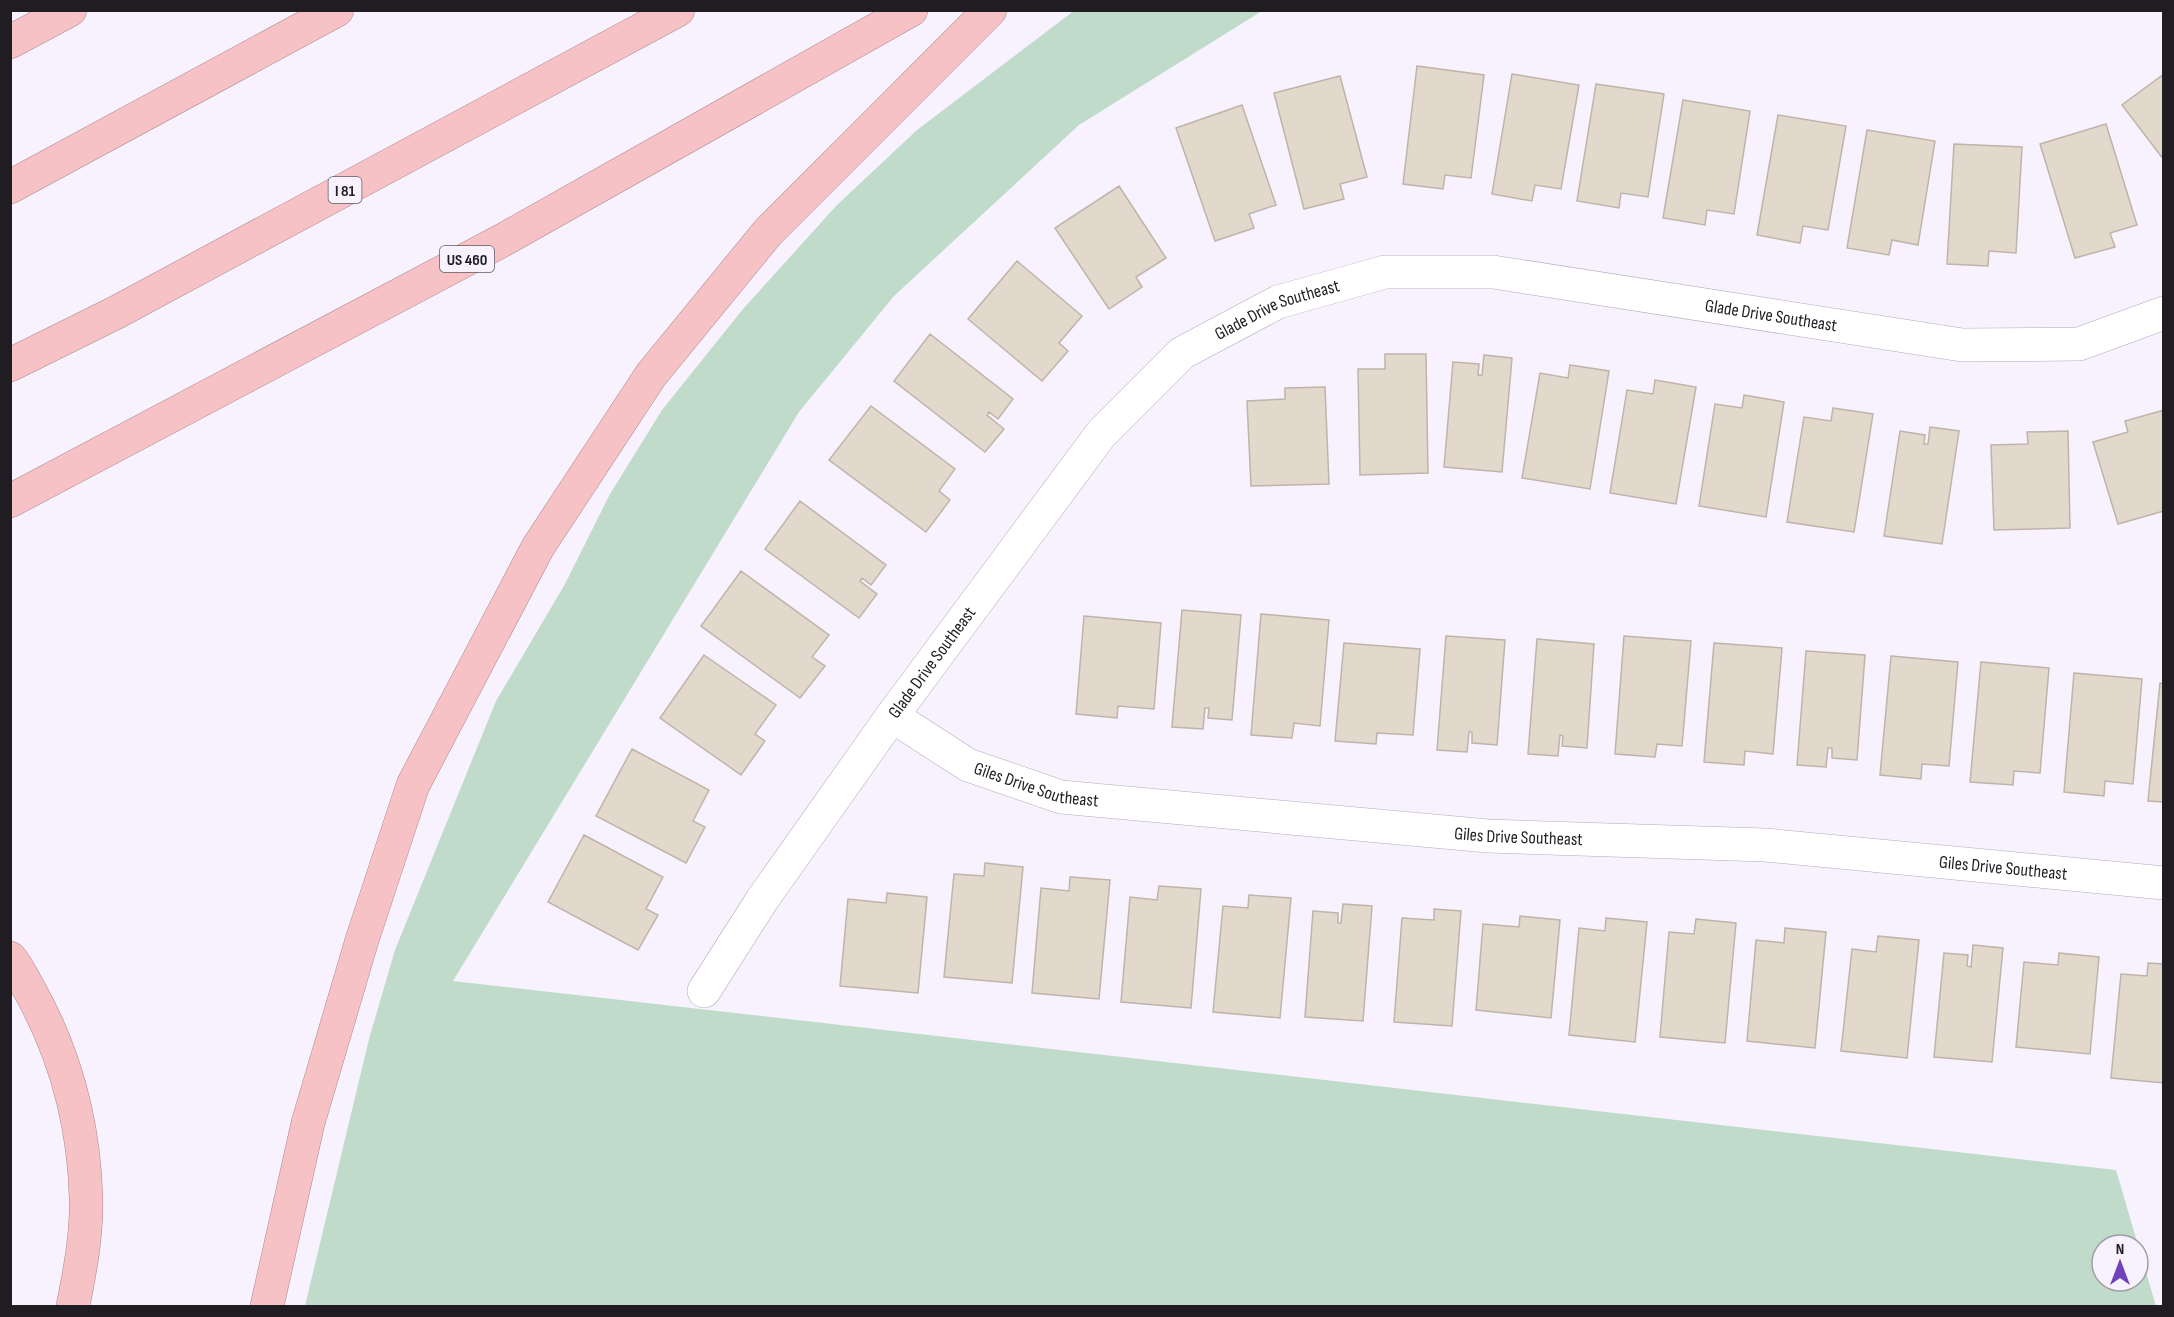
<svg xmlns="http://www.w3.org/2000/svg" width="2174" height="1317" font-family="'Sofia Sans Condensed',sans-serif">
	<rect width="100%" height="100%" fill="#f7f2fe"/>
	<path fill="#c1dbca" d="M1075,10L1262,11L1079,125L894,296L799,412L453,981L2116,1170L2138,1245H2102V1281H2138V1245L2156,1306H305L369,1039L395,950L496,701L565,584L610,494L662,410L743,309L837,205L917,130Z"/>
	<path fill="#e3d8cc" stroke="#beb4a9" stroke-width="1.5" d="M1417,66L1484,75L1471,178L1445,175L1443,189L1403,184Z
		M1512,74L1579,85L1561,189L1535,185L1532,201L1492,194Z
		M2164,74V160L2122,105Z
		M1340,76L1367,177L1340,184L1344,199L1304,209L1274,93Z
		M1596,84L1664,94L1648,197L1621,193L1619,208L1577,201Z
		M1683,100L1750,111L1734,214L1707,210L1705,225L1663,218Z
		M1242,105L1276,205L1249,214L1254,228L1215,241L1176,128Z
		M1778,115L1846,126L1828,230L1803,226L1800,243L1757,235Z
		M2106,124L2137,225L2110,233L2115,247L2075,258L2040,144Z
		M1867,130L1935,141L1918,245L1892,240L1889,255L1847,248Z
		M1954,144L2022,147L2016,253L1989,251L1988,266L1947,264Z
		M1119,186L1166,258L1136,277L1142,287L1109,309L1055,228Z
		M1017,261L1082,316L1059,343L1068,351L1042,381L968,319Z
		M930,334L1013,399L998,419L989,412L987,415L1004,429L985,452L894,381Z
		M1385,354H1426L1428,473L1360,475L1358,369H1385Z
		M1484,355L1512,358L1502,472L1444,467L1453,362L1479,364L1478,375H1482Z
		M1570,365L1609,371L1590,489L1522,478L1540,373L1568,378Z
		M1655,380L1696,387L1676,504L1610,493L1627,390L1653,394Z
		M1325,387L1329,484L1251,486L1247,401L1285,399V388Z
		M1744,395L1784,402L1766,517L1699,506L1715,404L1742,408Z
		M871,406L955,469L939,491L950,500L926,532L829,460Z
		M1833,408L1873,414L1854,532L1787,522L1804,417L1831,421Z
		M2164,410V511L2118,524L2093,442L2128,432L2125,421Z
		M1930,427L1959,431L1942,544L1884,536L1900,431L1925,435L1924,444H1928Z
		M2068,431L2070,528L1994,530L1991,445L2028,444L2027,432Z
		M800,501L886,565L871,585L862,578L860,581L877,594L859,618L765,549Z
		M741,571L829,635L812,657L825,666L800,698L701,626Z
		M1182,610L1241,615L1232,720L1208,718L1209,708H1205L1203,729L1172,727Z
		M1261,614L1329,620L1320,726L1294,723L1292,738L1251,735Z
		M1084,616L1161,623L1154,709L1118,706L1117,718L1076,714Z
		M1446,636L1505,640L1497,745L1472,743V732H1469L1467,752L1437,750Z
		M1624,636L1691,641L1682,746L1657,744L1655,757L1615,754Z
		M1537,639L1594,644L1587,748L1562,746L1563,736L1560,735L1558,756L1528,754Z
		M1344,643L1420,649L1413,735L1377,733L1376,744L1335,741Z
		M1714,643L1782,648L1773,754L1745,751L1744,765L1704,762Z
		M1806,651L1865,655L1857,760L1832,758V748H1828L1826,767L1797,765Z
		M704,655L776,705L755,734L765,741L741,775L660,718Z
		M1891,656L1958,662L1949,766L1922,764L1921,779L1880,775Z
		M1981,662L2049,668L2040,773L2014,771L2013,785L1970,782Z
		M2074,673L2142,679L2133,784L2105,781L2104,796L2064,792Z
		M2160,683L2164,684V802L2148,801Z
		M632,749L709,790L693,821L705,827L686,863L596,816Z
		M584,835L663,877L646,909L658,915L638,950L548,902Z
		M985,863L1023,867L1012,983L944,977L954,874L984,876Z
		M1070,877L1110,880L1099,999L1032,993L1041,888L1069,891Z
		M1159,886L1201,889L1191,1008L1121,1002L1130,897L1157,900Z
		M887,893L927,897L918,993L840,986L848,899L886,903Z
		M1249,895L1291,898L1280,1018L1213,1012L1223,906L1248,908Z
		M1343,904L1372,906L1363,1021L1305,1017L1313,911L1338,913V923H1341Z
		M1434,909L1461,911L1452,1026L1394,1022L1402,918L1434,920Z
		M1520,916L1560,920L1551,1018L1476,1010L1483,924L1519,927Z
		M1606,918L1647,922L1635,1042L1569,1035L1579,928L1605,931Z
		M1696,919L1736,923L1725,1043L1660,1037L1669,932L1694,934Z
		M1785,928L1826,932L1815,1048L1747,1041L1756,940L1784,943Z
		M1878,936L1919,940L1907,1058L1841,1051L1852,949L1876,952Z
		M1973,945L2003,948L1992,1062L1934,1057L1944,953L1968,955L1967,966L1971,967Z
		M2059,953L2099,957L2090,1054L2016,1047L2024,962L2058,965Z
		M2148,963L2164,964V1083L2111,1078L2121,974L2147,976Z"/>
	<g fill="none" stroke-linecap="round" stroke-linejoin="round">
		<defs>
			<g id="minor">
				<path id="s1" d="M892,716L968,765L1061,797L1488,836L1765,845L2164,883"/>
				<path id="s2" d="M704,991L762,900L892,716L1101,434L1182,353L1278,302L1385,272H1493L1962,345L2079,344L2164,313"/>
			</g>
			<path id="highway" d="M10,42L70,10
				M10,187L337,10
				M10,365L117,312L678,10
				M10,501L503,240L911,10
				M10,958C18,967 23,979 29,989C65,1053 84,1125 86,1198C87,1234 80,1271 73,1306
				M267,1306L308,1123L362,940L413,785L538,547L651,375L768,232L990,10"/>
		</defs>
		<use href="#minor" stroke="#b1acb9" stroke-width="34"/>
		<use href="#highway" stroke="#ab888d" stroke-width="34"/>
		<use href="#minor" stroke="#fff" stroke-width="33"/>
		<use href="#highway" stroke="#f7c2c6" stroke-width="33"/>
	</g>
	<g text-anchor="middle" stroke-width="4.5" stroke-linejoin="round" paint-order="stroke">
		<g fill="#f7f2fe" stroke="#605d64" stroke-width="1.5">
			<rect x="328.5" y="177" width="33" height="26" rx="4.5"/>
			<rect x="440" y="246" width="54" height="26" rx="4.5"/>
		</g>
		<g font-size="16" font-weight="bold" fill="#1f1d22">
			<text x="345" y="196">I 81</text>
			<text x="467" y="265">US 460</text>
		</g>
		<g font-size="18" fill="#1f1d22" stroke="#f7f2fe">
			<text dy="6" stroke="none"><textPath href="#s2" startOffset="904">Glade Drive Southeast</textPath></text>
			<text dy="6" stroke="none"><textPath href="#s2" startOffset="1408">Glade Drive Southeast</textPath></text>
			<text dy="6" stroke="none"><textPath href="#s2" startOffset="400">Glade Drive Southeast</textPath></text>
			<text dy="6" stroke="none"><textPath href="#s1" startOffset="162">Giles Drive Southeast</textPath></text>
			<text dy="6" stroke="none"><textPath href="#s1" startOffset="648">Giles Drive Southeast</textPath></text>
			<text dy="6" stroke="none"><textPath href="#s1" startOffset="1134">Giles Drive Southeast</textPath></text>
		</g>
	</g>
	<rect width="2174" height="1317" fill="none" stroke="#1f1d22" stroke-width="24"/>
	<g transform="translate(2120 1263)"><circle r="28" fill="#f7f2fe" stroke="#a19da6" stroke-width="1.5"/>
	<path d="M0-4.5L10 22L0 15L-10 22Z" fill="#7041b9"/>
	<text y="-9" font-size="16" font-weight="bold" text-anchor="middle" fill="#1f1d22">N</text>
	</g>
</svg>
